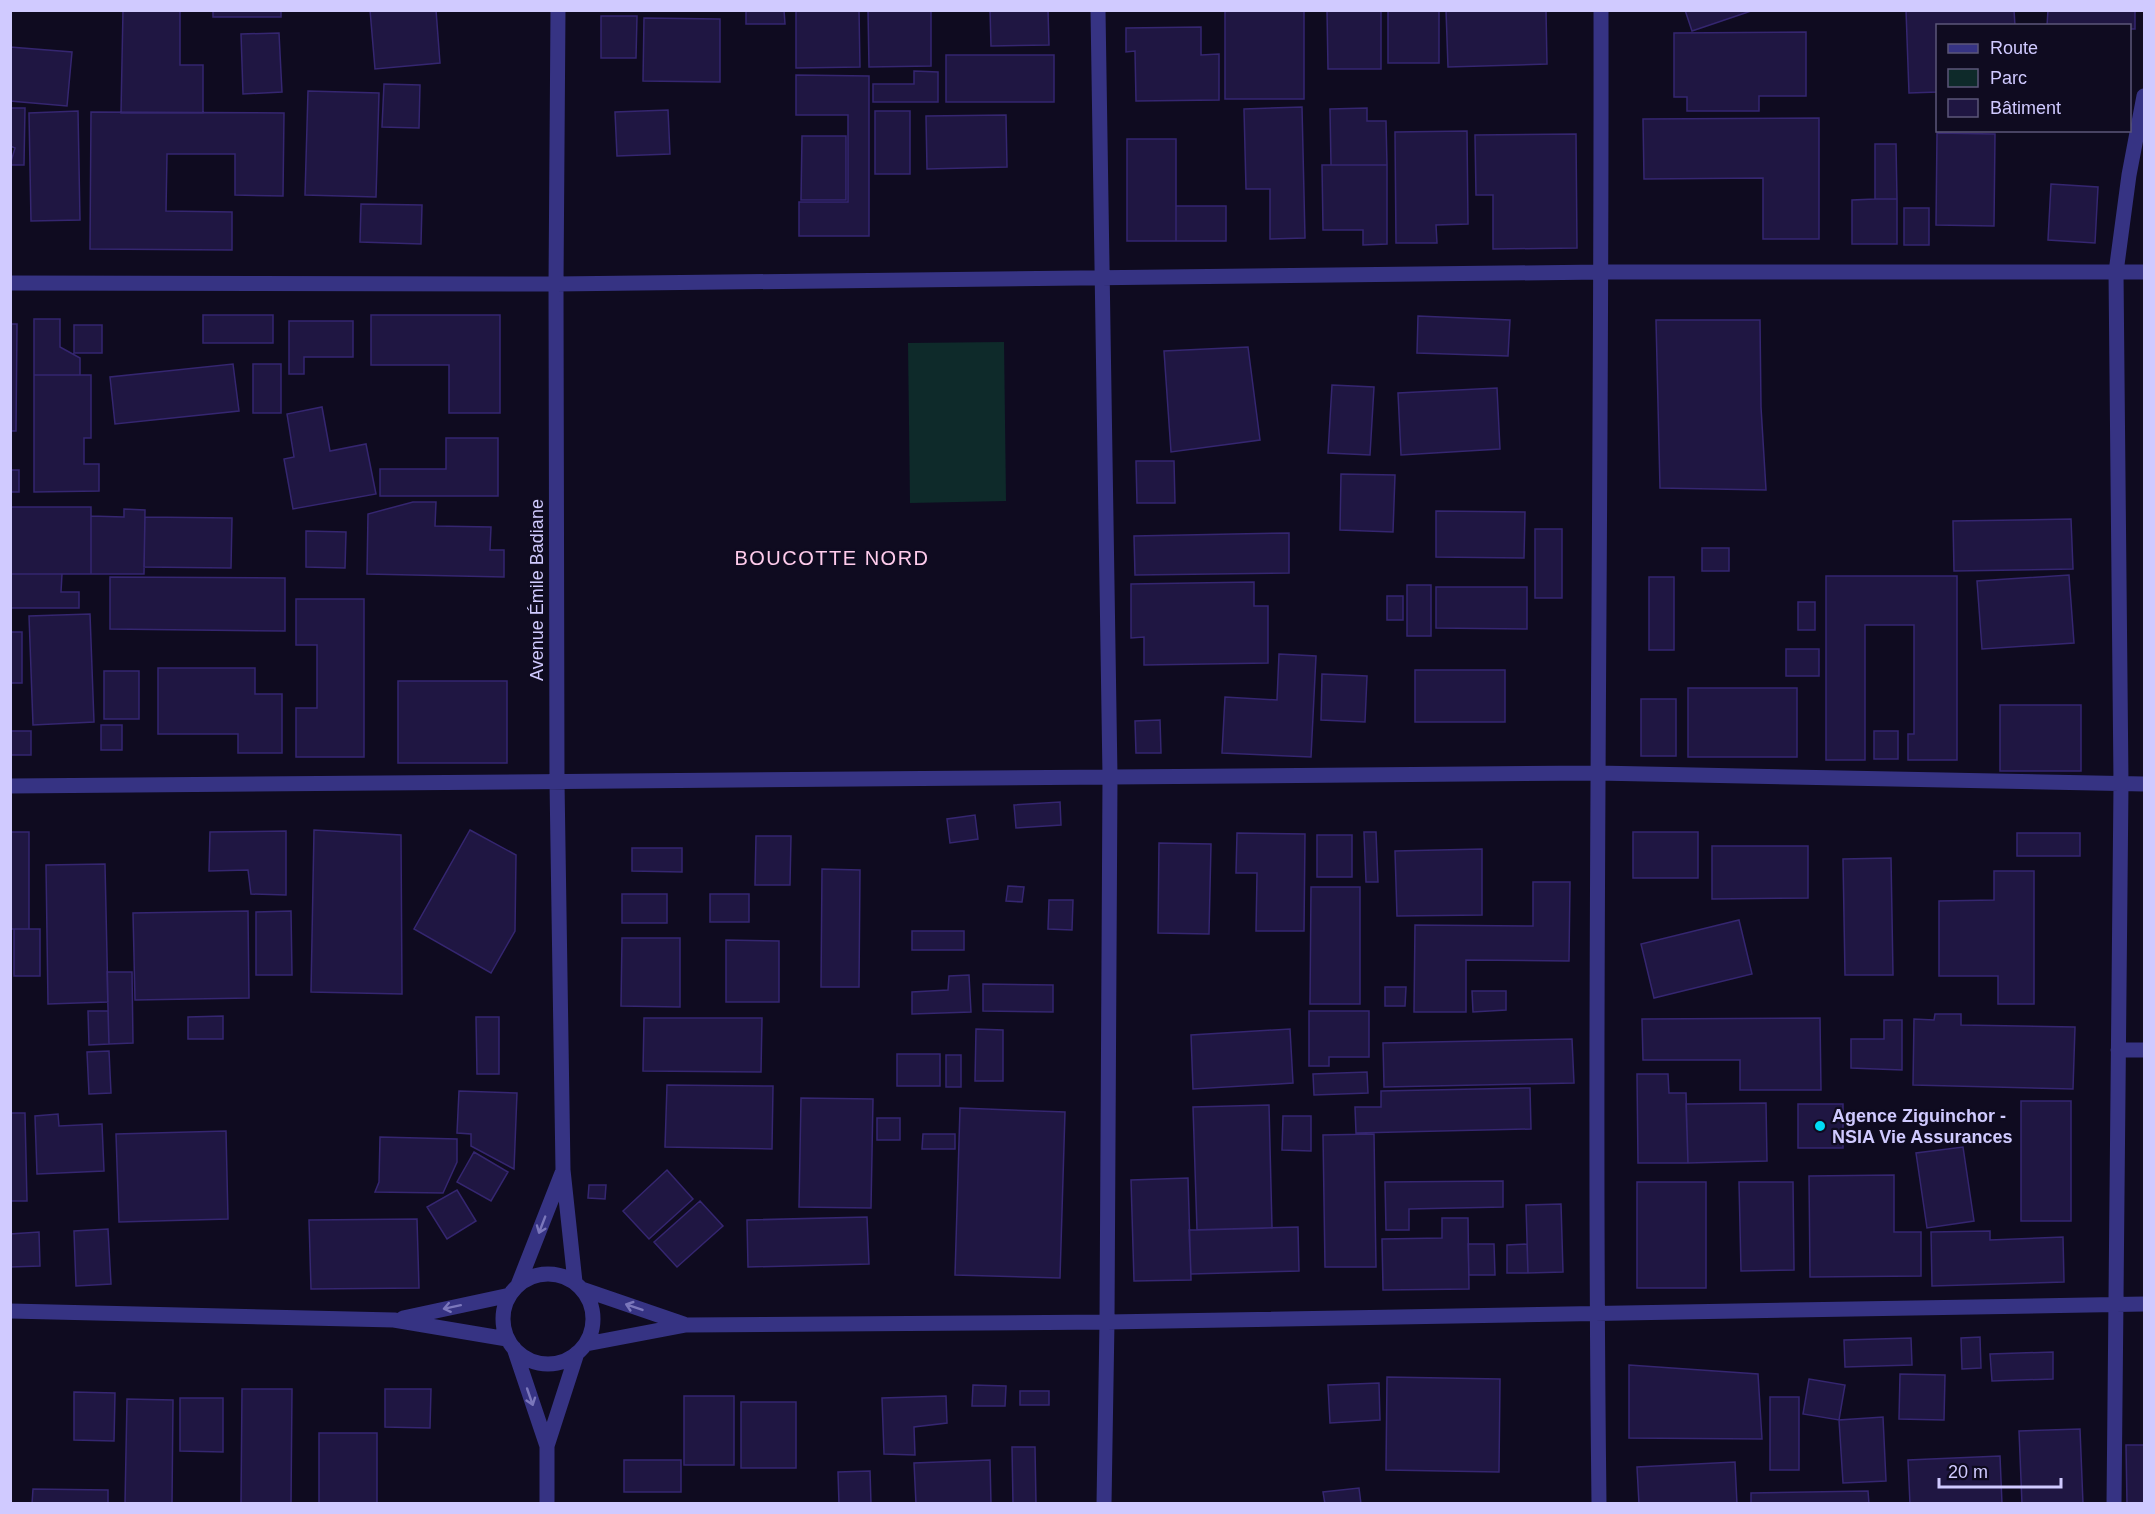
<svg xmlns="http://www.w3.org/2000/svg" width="2155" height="1514" font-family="Arial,sans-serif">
	<rect width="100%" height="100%" fill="#0f0b20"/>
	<path fill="#0e2a2a" d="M1004,342L1006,501L910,503L908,343Z"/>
	<path fill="#1f1642" stroke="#352670" stroke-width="1.5" d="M123,10H180V65H203V113H121Z
		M213,10H281V17H213Z
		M370,10H436L440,63L375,69Z
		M746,10H784L785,24H746Z
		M796,10H859L860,67L796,68Z
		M868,10H931V66L869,67Z
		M990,10H1048L1049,45L991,46Z
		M1225,10H1304V99H1225Z
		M1327,10H1381V69H1328Z
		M1388,10H1439V63H1388Z
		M1446,10H1546L1547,64L1448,67Z
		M1685,10H1754L1692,31Z
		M1906,10H2014L2015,26H1938V92L1909,93Z
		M2048,10H2135V29H2130V26H2047Z
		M601,16H637L636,58H601Z
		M644,18L720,19V82L643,81Z
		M1201,27V55L1219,54V100L1136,101L1135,51L1126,52V28Z
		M1806,32V96H1759V111H1687V97H1674V33Z
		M279,33L282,92L243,94L241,34Z
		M10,47L72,52L67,106L10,101Z
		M946,55H1054V102H946Z
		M914,71L938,72V102H873V84H914Z
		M796,75L869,76V236H799V202H848V115H796Z
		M384,84L420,85L419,128L382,127Z
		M308,91L379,93L376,197L305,195Z
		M1302,107L1305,238L1270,239V189H1246L1244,109Z
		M10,108H25L24,165H10L15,148L10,146Z
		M1367,108V121H1386L1387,165H1331L1330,109Z
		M668,110L670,154L617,156L615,112Z
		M78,111L80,220L31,221L29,113Z
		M875,111H910V174H875Z
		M91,112L284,113L283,196L235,195V154H167L166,211L232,212V250L90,249Z
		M1006,115L1007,167L927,169L926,116Z
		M1819,118V239H1763V178L1644,179L1643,119Z
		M1467,131L1468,224L1436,225L1437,243H1396L1395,132Z
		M1937,133L1995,134L1994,226L1936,225Z
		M1576,134L1577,248L1493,249V195H1476L1475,135Z
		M802,136H846V200H801Z
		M1127,139H1176V241H1127Z
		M1875,144H1896L1897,199H1875Z
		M1322,165H1387V244L1363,245V230H1323Z
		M2051,184L2098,187L2095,243L2048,240Z
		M1875,199H1897V244H1852V200Z
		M361,204L422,205L421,244L360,242Z
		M1176,206H1226V241H1176Z
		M1904,208H1929V245H1904Z
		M203,315H273V343H203Z
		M371,315H500V413H449V365H371Z
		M1418,316L1510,320L1508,356L1417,353Z
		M34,319H60V347L80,358V375H34Z
		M1656,320H1760L1761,407L1766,490L1660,488Z
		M289,321H353V357H304V374H289Z
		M10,324H17L16,431H10Z
		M74,325H102V353H74Z
		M1248,347L1260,440L1171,452L1164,351Z
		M233,364L239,411L115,424L110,377Z
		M253,364H281V413H253Z
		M34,375H91V438H84V464H99V491L34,492Z
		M1332,385L1374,387L1370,455L1328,453Z
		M1497,388L1500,449L1401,455L1398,393Z
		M322,407L330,451L366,444L376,494L293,509L284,459L294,457L287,414Z
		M446,438H498V496H380V469H446Z
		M1136,461H1174L1175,503H1137Z
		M10,470H19V492H10Z
		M1341,474L1395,475L1393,532L1340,530Z
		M413,502H436L435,526L491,527L490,550H504V577L367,574L368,514Z
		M10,507H91V574H10Z
		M124,509L145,510L144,574H91V516L124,517Z
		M1436,511L1525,512L1524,558L1436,557Z
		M145,517L232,518L231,568L144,567Z
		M2071,519L2073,569L1954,571L1953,521Z
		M1535,529H1562V598H1535Z
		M306,531L346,532L345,568L306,567Z
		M1289,533V573L1135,575L1134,536Z
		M1702,548H1729V571H1702Z
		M10,574H62L61,592H79V608H10Z
		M2069,575L2074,643L1982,649L1977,581Z
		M1826,576H1957V760H1908V734H1914V625H1865V760H1826Z
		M110,577L285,578V631L110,629Z
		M1649,577H1674V650H1649Z
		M1254,582V606H1268V663L1144,665V637L1131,638V584Z
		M1407,585H1431V636H1407Z
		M1436,587H1527V629L1436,628Z
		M1387,596H1403V620H1387Z
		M296,599H364V757H296V708H317V645H296Z
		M1798,602H1815V630H1798Z
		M90,614L94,722L33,725L29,616Z
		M10,632H22V683H10Z
		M1786,649H1819V676H1786Z
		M1279,654L1316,656L1311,757L1222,753L1225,697L1277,700Z
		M158,668H255V694H282V753H238V734H158Z
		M1415,670H1505V722H1415Z
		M104,671H139V719H104Z
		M1322,674L1367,676L1365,722L1321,720Z
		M398,681H507V763H398Z
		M1688,688H1797V757H1688Z
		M1641,699H1676V756H1641Z
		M2000,705H2081V771H2000Z
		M1160,720L1161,753H1136L1135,721Z
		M101,725H122V750H101Z
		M10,731H31V755H10Z
		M1874,731H1898V759H1874Z
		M1060,802L1061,825L1016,828L1014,805Z
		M975,815L978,839L950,843L947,819Z
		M314,830L401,835L402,994L311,992Z
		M470,830L516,855L515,931L491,973L414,929Z
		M286,831V895L251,894L248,870L209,871L210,832Z
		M10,832H29V929H10Z
		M1364,832H1376L1378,882H1366Z
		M1633,832H1698V878H1633Z
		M1237,833L1305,834L1304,931H1256L1257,873H1236Z
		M2017,833H2080V856H2017Z
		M1317,835H1352V877H1317Z
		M756,836H791L790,885H755Z
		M1159,843L1211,844L1209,934L1158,933Z
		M1712,846H1808V898L1712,899Z
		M632,848H682V872L632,871Z
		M1482,849V915L1397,916L1395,851Z
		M1891,858L1893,975H1845L1843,859Z
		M105,864L108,1002L48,1004L46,865Z
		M822,869L860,870L859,987H821Z
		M1994,871H2034V1004H1998V976H1939V901L1994,900Z
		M1533,882H1570L1569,961L1466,960V1012H1414L1415,925L1533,926Z
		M1008,886L1024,887L1022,902L1006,901Z
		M1311,887H1360V1004H1310Z
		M622,894H667V923H622Z
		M710,894H749V922H710Z
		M1049,900H1073L1072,930L1048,929Z
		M248,911L249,998L135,1000L133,913Z
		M291,911L292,975H256V912Z
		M1739,920L1752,974L1654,998L1641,944Z
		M14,929H40V976H14Z
		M912,931H964V950H912Z
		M622,938H680V1007L621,1006Z
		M726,940L779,941V1002H726Z
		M107,972H132L133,1043L109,1044Z
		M969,975L971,1012L912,1014V992L948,990L949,976Z
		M983,984L1053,985V1012L983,1011Z
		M1385,987H1406L1405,1006H1385Z
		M1472,991H1506V1010L1473,1012Z
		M88,1011H108L109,1044L89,1045Z
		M1309,1011H1369V1057H1329V1066H1309Z
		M1935,1014H1961V1025L2075,1027L2073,1089L1913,1085L1914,1019L1934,1020Z
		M223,1016V1039H188V1017Z
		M476,1017H499V1074H477Z
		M644,1018H762L761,1072L643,1071Z
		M1820,1018L1821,1090H1740V1060H1643L1642,1019Z
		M1884,1020H1902V1070L1851,1068V1039H1884Z
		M976,1029L1003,1030V1081H975Z
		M1290,1029L1293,1083L1193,1089L1191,1035Z
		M1572,1039L1574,1083L1384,1087L1383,1043Z
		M109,1051L111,1093L89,1094L87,1052Z
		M897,1054H940V1086H897Z
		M946,1055H961V1087H946Z
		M1367,1072L1368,1093L1314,1095L1313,1074Z
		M1637,1074H1668L1669,1093H1686L1688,1163H1638Z
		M667,1085L773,1086L772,1149L665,1147Z
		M1530,1088L1531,1129L1356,1133L1355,1107H1381V1091Z
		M459,1091L517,1093L514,1169L471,1146V1134L457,1133Z
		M801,1098L873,1099L871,1208L799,1207Z
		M2021,1101H2071V1221H2021Z
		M1766,1103L1767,1161L1688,1163L1686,1104Z
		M1798,1104H1843V1148H1798Z
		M1269,1105L1272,1228L1197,1230L1193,1107Z
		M960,1108L1065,1112L1060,1278L955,1275Z
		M10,1113H25L27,1201H10Z
		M58,1114L59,1126L102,1124L104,1171L37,1174L35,1116Z
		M1283,1116H1311V1151L1282,1150Z
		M877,1118H900V1140H877Z
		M226,1131L228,1219L119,1222L116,1134Z
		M923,1134H955V1149H922Z
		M1374,1134L1376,1267H1325L1323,1135Z
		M380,1137L457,1139V1162L443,1193L375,1192L379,1182Z
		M1963,1147L1974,1221L1927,1228L1916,1153Z
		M474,1152L508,1172L491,1201L457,1182Z
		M667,1170L693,1199L649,1239L623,1211Z
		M1894,1175V1232H1921V1276L1810,1277L1809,1176Z
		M1188,1178L1191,1280L1134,1281L1131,1180Z
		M1503,1181V1207L1409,1209V1230H1386L1385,1182Z
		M1637,1182H1706V1288H1637Z
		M1739,1182H1793L1794,1270L1741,1271Z
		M589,1185H606L605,1199L588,1198Z
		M457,1190L476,1221L447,1239L427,1207Z
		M700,1201L723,1226L677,1267L654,1242Z
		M1561,1204L1563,1272L1528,1273L1526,1205Z
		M867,1217L869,1264L748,1267L747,1220Z
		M1442,1218H1468L1469,1289L1383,1290L1382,1239L1442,1238Z
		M417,1219L419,1288L311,1289L309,1220Z
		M1298,1227L1299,1271L1191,1274L1189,1230Z
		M108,1229L111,1284L76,1286L74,1231Z
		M1990,1231V1240L2063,1237L2064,1282L1932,1286L1931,1232Z
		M39,1232L40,1266L10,1267V1234Z
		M1468,1244H1494L1495,1275H1469Z
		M1527,1244L1528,1273H1507V1245Z
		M1980,1337L1981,1368L1962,1369L1961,1338Z
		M1911,1338L1912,1365L1845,1367L1844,1340Z
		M2053,1352V1379L1992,1381L1990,1354Z
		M1629,1365L1758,1374L1762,1439L1629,1438Z
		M1900,1374L1945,1375L1944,1420L1899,1419Z
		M1387,1377L1500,1379L1499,1472L1386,1470Z
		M1809,1379L1845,1385L1839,1420L1803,1414Z
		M1379,1383L1380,1420L1330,1423L1328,1385Z
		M973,1385L1006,1386L1005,1406H972Z
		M242,1389H292L291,1504H241Z
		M385,1389H431L430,1428L385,1427Z
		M1020,1391H1049V1405H1020Z
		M74,1392L115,1393L114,1441L74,1440Z
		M684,1396H734V1465H684Z
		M946,1396L947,1423L914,1427L915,1455L884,1454L882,1398Z
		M1770,1397H1799V1470H1770Z
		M180,1398H223V1452L180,1451Z
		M127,1399L173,1400L172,1504H125Z
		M741,1402H796V1468H741Z
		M1883,1417L1886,1481L1843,1483L1839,1420Z
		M2080,1429L2083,1504H2022L2019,1431Z
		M319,1433H377V1504H319Z
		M2126,1445H2144V1504H2127Z
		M1012,1447H1035L1036,1504H1013Z
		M2000,1456L2002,1504H1910L1908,1460Z
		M624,1460H681V1492H624Z
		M990,1460L991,1504H916L914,1463Z
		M1735,1462L1737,1504H1639L1637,1467Z
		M870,1471L871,1504H839L838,1472Z
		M1359,1488L1361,1504H1325L1323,1492Z
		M33,1489L108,1490V1504H32Z
		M1868,1491L1869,1504H1751V1493Z"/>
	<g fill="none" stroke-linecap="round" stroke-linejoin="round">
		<path stroke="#363383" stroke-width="15" d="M558,10L556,284L557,782L563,1170L575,1282
			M1098,10L1110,776L1107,1322L1104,1504
			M10,283L556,284L1601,272H2144
			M10,786L1597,773L2144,784
			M2118,1050H2144
			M503 1319a45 45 0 1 1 90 0a45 45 0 1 1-90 0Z
			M518,1285L562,1173
			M582,1289L684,1324
			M10,1311L394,1320L507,1339
			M403,1318L510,1295
			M586,1344L686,1325L1107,1322L2144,1304
			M514,1348L547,1446
			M547,1504V1446L577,1353
			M1599,1504C1593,1006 1602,508 1601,10
			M2114,1504L2121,784L2116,272L2129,175L2144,96"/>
	</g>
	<defs><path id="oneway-shaft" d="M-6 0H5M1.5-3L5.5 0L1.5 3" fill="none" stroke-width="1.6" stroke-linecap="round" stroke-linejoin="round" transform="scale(1.5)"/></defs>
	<g stroke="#7b77bb">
		<use href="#oneway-shaft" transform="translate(542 1225) rotate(111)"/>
		<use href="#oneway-shaft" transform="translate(452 1307) rotate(168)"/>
		<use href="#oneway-shaft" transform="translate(634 1307) rotate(-161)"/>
		<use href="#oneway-shaft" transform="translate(530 1397) rotate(71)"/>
	</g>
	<circle fill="#00dbf5" stroke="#0f0b20" stroke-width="2" cx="1820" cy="1126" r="6"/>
	<g text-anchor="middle" stroke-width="4.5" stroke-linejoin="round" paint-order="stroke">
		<g font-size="18" fill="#d0caff" stroke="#0f0b20">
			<text transform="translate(537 590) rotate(-90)" y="6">Avenue Émile Badiane</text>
		</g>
		<g font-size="18" font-weight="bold" fill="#d0caff" stroke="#0f0b20" text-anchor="start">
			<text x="1832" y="1122">Agence Ziguinchor -<tspan x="1832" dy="21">NSIA Vie Assurances</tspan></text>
		</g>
		<g font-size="20" letter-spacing="1.5" fill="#ffccec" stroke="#0f0b20">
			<text x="832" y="565">BOUCOTTE NORD</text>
		</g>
	</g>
	<rect width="2155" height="1514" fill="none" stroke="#d0caff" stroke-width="24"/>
	<rect x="1936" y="24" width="195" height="108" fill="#0f0b20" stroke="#5c5779" stroke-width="1.5"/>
	<rect x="1948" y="44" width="30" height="9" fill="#363383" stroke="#5c5779" stroke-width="1.5"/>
	<text x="1990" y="54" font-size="18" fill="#d0caff">Route</text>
	<rect x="1948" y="69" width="30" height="18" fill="#0e2a2a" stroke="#5c5779" stroke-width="1.5"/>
	<text x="1990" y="84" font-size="18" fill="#d0caff">Parc</text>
	<rect x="1948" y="99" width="30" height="18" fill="#1f1642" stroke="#5c5779" stroke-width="1.5"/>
	<text x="1990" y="114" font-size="18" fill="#d0caff">Bâtiment</text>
	<path d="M1939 1478v9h122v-9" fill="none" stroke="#d0caff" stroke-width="3"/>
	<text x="1948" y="1478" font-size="18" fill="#d0caff" stroke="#0f0b20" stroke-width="4.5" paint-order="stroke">20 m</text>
</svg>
